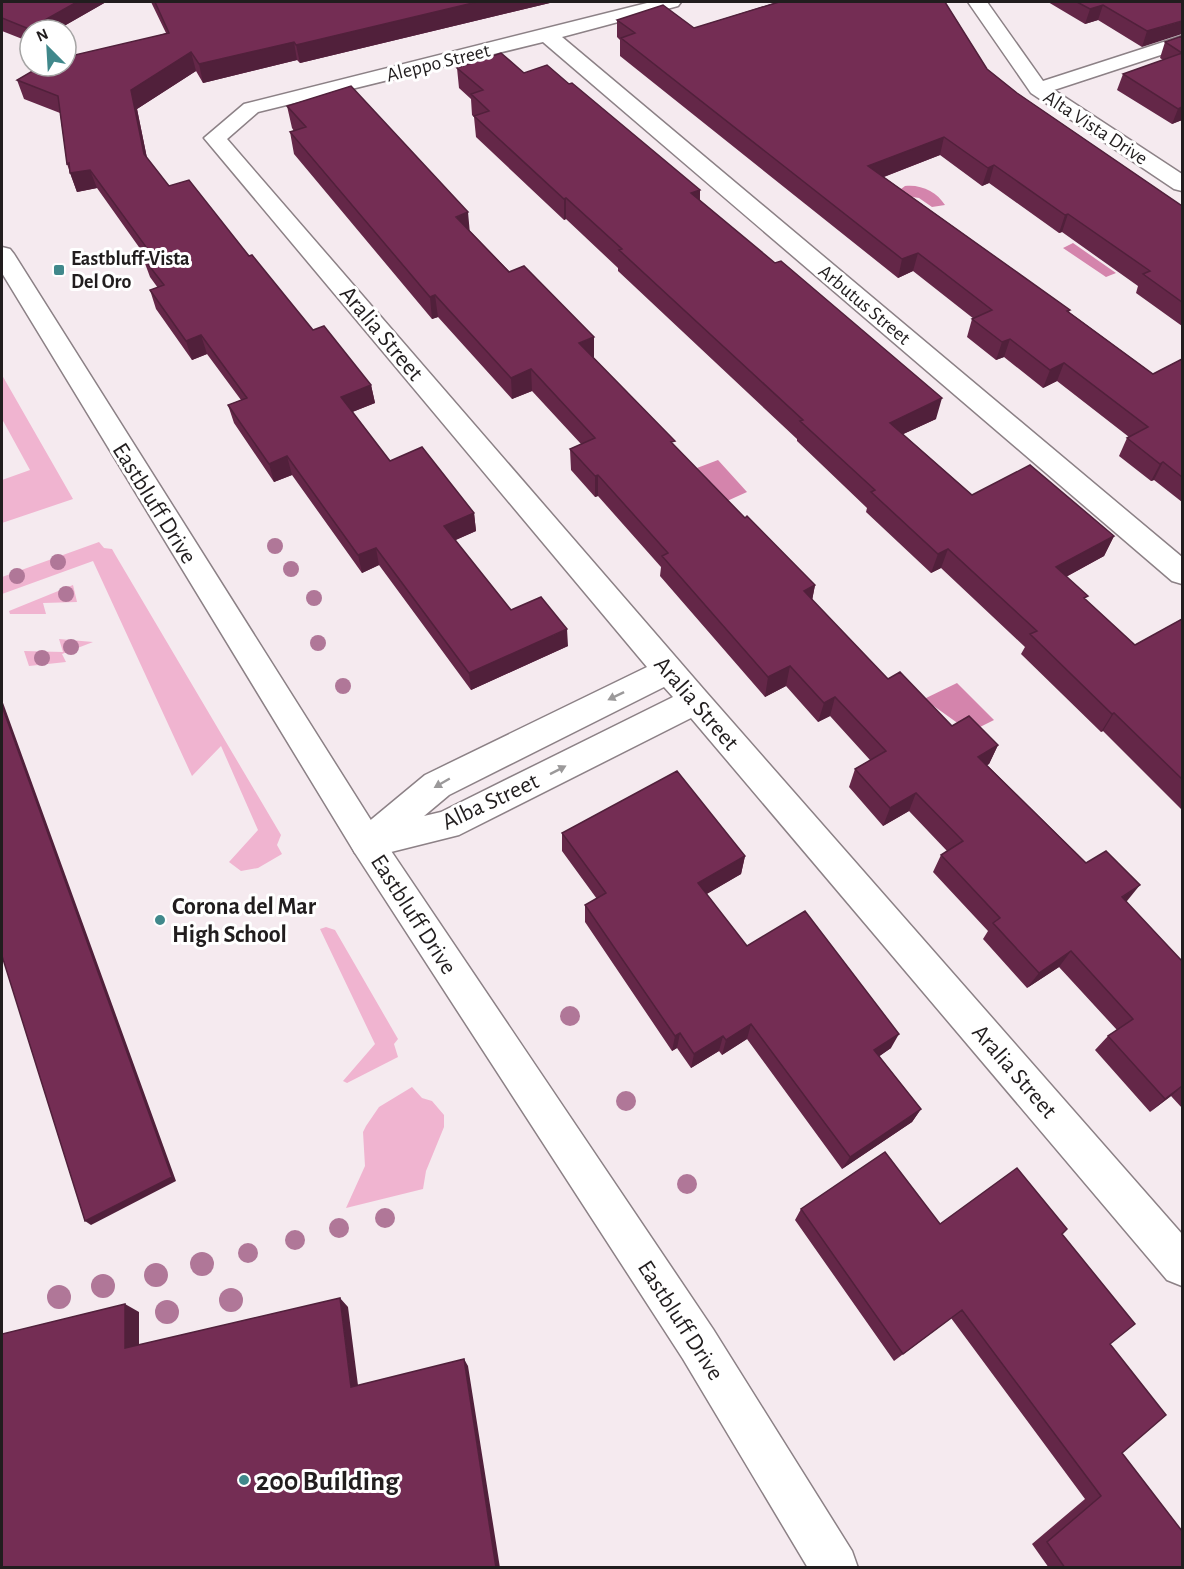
<svg xmlns="http://www.w3.org/2000/svg" width="1184" height="1569" font-family="'Alegreya Sans',sans-serif">
	<rect width="100%" height="100%" fill="#f5eaef"/>
	<path fill="#f0b4d0" d="M2,375L73,499L2,523V480L30,470L2,419Z
		M99,542L104,548L112,549L116,556L281,835L277,845L282,854L258,868L241,871L229,862L258,830L221,746L192,776L93,561L2,594V577Z
		M73,585L77,602L43,603L46,614H10L9,611Z
		M59,639L93,642L62,654L66,662L29,666L24,651L63,652Z
		M326,927L335,930L398,1039L394,1044L398,1057L347,1083L343,1081L375,1044L320,929Z
		M412,1087L422,1098L432,1101L444,1115V1127L426,1171L423,1189L346,1208L365,1166L363,1132L366,1126L379,1107Z"/>
	<path fill="#d484ac" d="M905,186C921,184 937,192 945,205L932,207L919,198L906,196L901,189Z
		M1073,243L1116,273L1106,277L1063,248Z
		M718,460L747,492L727,501L697,468Z
		M957,683L994,720L970,732L924,699Z"/>
	<g fill="none" stroke-linecap="round" stroke-linejoin="round">
		<defs>
			<path id="street" d="M651,2H681L678,6L562,37L1182,557V584L1172,581L543,42L258,112L227,139L706,692L1182,1234V1286L1167,1280L691,718L459,835L367,858L355,853L350,843L355,833L425,775L647,667L204,138L244,104ZM664,687L673,697L441,812L424,816L449,795Z
				M968,2H987L1043,81L1182,36V48L1054,90L1182,174V191L1174,189L1031,93Z"/>
			<path id="secondary" d="M2,247L10,249L14,254L379,833L713,1329L852,1551L858,1568H808L683,1359L355,853L2,273Z"/>
		</defs>
		<use href="#street" stroke="#8c8186" stroke-width="3"/>
		<use href="#secondary" stroke="#8c8186" stroke-width="3"/>
		<use href="#street" fill="#fff" fill-rule="evenodd"/>
		<use href="#secondary" fill="#fff" fill-rule="evenodd"/>
	</g>
	<g fill="#b07798">
		<circle cx="275" cy="546" r="8"/>
		<circle cx="58" cy="562" r="8"/>
		<circle cx="291" cy="569" r="8"/>
		<circle cx="17" cy="576" r="8"/>
		<circle cx="66" cy="594" r="8"/>
		<circle cx="314" cy="598" r="8"/>
		<circle cx="318" cy="643" r="8"/>
		<circle cx="71" cy="647" r="8"/>
		<circle cx="42" cy="658" r="8"/>
		<circle cx="343" cy="686" r="8"/>
		<circle cx="570" cy="1016" r="10"/>
		<circle cx="626" cy="1101" r="10"/>
		<circle cx="687" cy="1184" r="10"/>
		<circle cx="385" cy="1218" r="10"/>
		<circle cx="339" cy="1228" r="10"/>
		<circle cx="295" cy="1240" r="10"/>
		<circle cx="248" cy="1253" r="10"/>
		<circle cx="202" cy="1264" r="12"/>
		<circle cx="156" cy="1275" r="12"/>
		<circle cx="103" cy="1286" r="12"/>
		<circle cx="59" cy="1297" r="12"/>
		<circle cx="231" cy="1300" r="12"/>
		<circle cx="167" cy="1312" r="12"/>
	</g>
	<path fill="#642748" d="M2,2H106L57,30H30V42L2,31Z
		M151,2H554L300,63L297,60L203,83L196,71L137,109L147,158L169,186L249,256L313,330L371,385L375,403L352,412L390,461L474,513L476,531L455,540L511,610L568,646L471,690L379,565L362,573L292,475L274,482L234,423L228,405L241,400L207,354L192,360L156,309L150,290L158,288L150,277L143,258L146,257L97,188L77,192L67,164L60,113L24,99L17,80L166,33Z
		M776,2H945L987,69L1017,93L1182,206V326L1136,293L1138,286L1062,232L1059,233L989,183L982,186L940,155L884,177L1070,310L1069,312L1153,374L1182,359V502L1154,480L1151,481L1119,456L1127,438L1129,437L1057,381L1043,388L1004,357L996,360L967,337L972,319H974L913,271L898,278L620,56V40L617,37V20L694,28L777,2Z
		M1048,2H1182L1142,47L1098,20L1085,24Z
		M1182,36V120L1172,124L1117,90L1123,74L1163,60L1160,58L1165,42Z
		M457,68L524,73L700,190V200L936,419L903,434L972,495L1114,536L1104,556L1066,577L1086,600L1135,645L1182,619V810L1103,731L1101,732L1021,654L1025,647L941,568L931,573L866,512L867,508L797,441V439L618,271V268L566,219L564,220L476,137L474,117L472,115L471,99L459,88Z
		M287,106L469,230L594,358L674,446L745,518L815,585L812,600L888,679L952,726L998,745L989,764L987,765L1126,902L1182,961V1108L1171,1096L1150,1112L1095,1050L1108,1036L1117,1030L1059,967L1027,988L983,939L988,931L933,872L941,855L947,851L909,811L883,826L849,787L855,769L870,760L830,716L818,722L786,686L765,697L660,576L661,567L598,496L595,497L571,470L570,449L581,444L532,391L512,399L438,317L432,319L294,154L290,132L294,131L292,128Z
		M562,833L745,856L741,874L706,894L747,946L891,1048L879,1056L921,1109L912,1122L842,1169L747,1039L722,1055L719,1051L691,1068L677,1048L672,1051L585,922V905L597,899L562,851Z
		M801,1209L940,1224L1062,1234L1110,1344L1122,1453L1182,1568H1049L1032,1544L1085,1499L951,1318L894,1361L795,1220Z"/>
	<path fill="#51203b" d="M77,2H106L57,30H30V32L29,29Z
		M477,2H554L300,63L296,45Z
		M1103,5L1098,20L1085,24L1090,9Z
		M1182,21V34L1142,47L1147,31Z
		M294,42L297,60L203,83L199,64Z
		M191,52L196,71L137,109L150,173L144,154L131,90Z
		M1182,107V120L1172,124L1178,109Z
		M944,137L940,155L865,184L868,166Z
		M994,165L989,183L982,186L988,168Z
		M90,170L97,188L77,192L70,173Z
		M700,190L699,211L691,193Z
		M566,198V219L564,220V199Z
		M468,212L470,234L456,217Z
		M1068,214L1062,232L1059,233L1065,215Z
		M918,253L913,271L898,278L902,259Z
		M435,295L438,317L432,319L430,297Z
		M201,335L207,354L192,360L186,341Z
		M594,337V358L579,343Z
		M1010,339L1004,357L996,360L1002,342Z
		M1064,363L1057,381L1043,388L1050,370Z
		M531,369L532,391L512,399L511,378Z
		M371,385L375,403L345,415L341,397Z
		M942,398L936,419L884,443L890,423Z
		M287,456L292,475L274,482L269,464Z
		M1163,462L1154,480L1151,481L1160,464Z
		M598,475V496L595,497V476Z
		M474,513L476,531L447,544L444,526Z
		M1114,536L1104,556L1047,587L1056,567Z
		M376,548L379,565L362,573L358,555Z
		M948,549L941,568L931,573L938,554Z
		M815,585L811,606L804,591Z
		M567,629L568,646L471,690L469,673Z
		M790,666L786,686L765,697L768,677Z
		M835,697L830,716L818,722L824,703Z
		M2,700L176,1181L91,1225L85,1221L2,706Z
		M1114,713L1103,731L1101,732L1112,714Z
		M998,745L989,764L970,775L978,757Z
		M916,793L909,811L883,826L890,808Z
		M745,856L741,874L695,901L698,883Z
		M1140,885L1127,901L1109,913L1122,897Z
		M1071,951L1059,967L1027,988L1039,973Z
		M751,1024L747,1039L722,1055L726,1040Z
		M680,1033L677,1048L672,1051L675,1036Z
		M899,1034L891,1048L867,1065L874,1050Z
		M723,1036L719,1051L691,1068L694,1054Z
		M1182,1087L1171,1096L1150,1112L1165,1099Z
		M921,1109L912,1122L842,1169L850,1157Z
		M340,1298L348,1307L359,1393L351,1387Z
		M125,1304L139,1312V1355L125,1348Z
		M464,1359L468,1366L500,1568H496Z"/>
	<path fill="#742d54" stroke="#51203b" stroke-width="1.5" d="M2,2H77L29,29L2,18Z
		M155,2H477L296,45L294,42L199,64L191,52L131,90L144,154L169,186L189,180L249,256L252,255L313,330L324,326L371,385L341,397L390,461L422,447L474,513L444,526L511,610L541,597L567,629L469,673L376,548L358,555L287,456L269,464L228,405L247,398L201,335L186,341L150,290L164,285L143,258L152,255L90,170L70,173L69,163L67,164L58,96L17,80L41,66H66V57L169,33Z
		M779,2H945L987,69L1017,93L1182,206V302L1143,274L1150,271L1068,214L1065,215L994,165L988,168L944,137L868,166L1070,310L1067,311L1153,374L1182,359V477L1163,462L1160,464L1127,438L1148,427L1064,363L1050,370L1010,339L1002,342L972,319L992,310L918,253L902,259L621,38L635,33L617,20L663,5L694,28Z
		M1077,2H1182V21L1147,31L1103,5L1090,9Z
		M1182,36V53L1165,42Z
		M501,53L524,73L547,65L569,84L572,83L700,190L691,193L775,263L781,261L942,398L890,423L972,495L1030,465L1114,536L1056,567L1088,596L1084,598L1135,645L1182,619V779L1114,713L1112,714L1030,634L1037,631L948,549L938,554L871,492L875,490L800,421L803,420L619,250L622,249L566,198L564,199L474,116L489,111L471,94L483,90L457,68Z
		M1182,53V107L1178,109L1123,74Z
		M351,86L468,212L456,217L509,272L524,266L594,337L579,343L675,441L671,442L745,518L747,516L815,585L804,591L888,679L900,672L952,726L969,716L998,745L978,757L1086,863L1106,851L1140,885L1122,897L1182,961V1086L1165,1099L1108,1036L1133,1019L1071,951L1039,973L993,923L1000,918L941,855L963,841L916,793L890,808L855,769L886,751L835,697L824,703L790,666L768,677L662,556L668,553L598,475L595,476L570,449L595,438L531,369L511,378L435,295L430,297L290,132L306,127L287,106Z
		M2,706L172,1177L85,1221L2,956Z
		M677,771L745,856L698,883L747,946L805,911L899,1034L874,1050L921,1109L850,1157L751,1024L726,1040L723,1036L694,1054L680,1033L675,1036L585,905L606,893L562,833Z
		M885,1152L940,1224L1017,1168L1067,1229L1062,1234L1135,1324L1110,1344L1166,1415L1122,1453L1182,1531V1568H1065L1047,1542L1101,1496L962,1310L903,1354L801,1209Z
		M340,1298L351,1387L464,1359L496,1568H2V1334L125,1304V1348Z"/>
	<defs><path id="oneway-solid" d="M-6-.8H1V-3.2L6.5 0L1 3.2V.8H-6Z" transform="scale(1.5)"/></defs>
	<g fill="#9b999a">
		<use href="#oneway-solid" transform="translate(616 696) rotate(154)"/>
		<use href="#oneway-solid" transform="translate(558 770) rotate(-27)"/>
		<use href="#oneway-solid" transform="translate(442 783) rotate(150)"/>
	</g>
	<g fill="#40888b" stroke="#fff" stroke-width="2">
		<rect x="53" y="264" width="12" height="12" rx="3"/>
		<circle cx="160" cy="920" r="6"/>
		<circle cx="244" cy="1480" r="6"/>
	</g>
	<g text-anchor="middle" stroke-width="6" stroke-linejoin="round" paint-order="stroke">
		<g font-size="20" fill="#211d1e" stroke="#fff">
			<text transform="translate(438 62) rotate(-14)" y="7">Aleppo Street</text>
			<text transform="translate(1096 127) rotate(33)" y="7">Alta Vista Drive</text>
			<text transform="translate(865 304) rotate(40)" y="7">Arbutus Street</text>
		</g>
		<g font-size="20" font-weight="bold" fill="#211d1e" stroke="#fff" text-anchor="start">
			<text x="71" y="265">Eastbluff-Vista<tspan x="71" dy="23">Del Oro</tspan></text>
		</g>
		<g font-size="24" fill="#211d1e" stroke="#fff">
			<text transform="translate(382 333) rotate(50)" y="8">Aralia Street</text>
			<text transform="translate(155 503) rotate(58)" y="8">Eastbluff Drive</text>
			<text transform="translate(697 703) rotate(49)" y="8">Aralia Street</text>
			<text transform="translate(490 801) rotate(-25)" y="8">Alba Street</text>
			<text transform="translate(414 914) rotate(57)" y="8">Eastbluff Drive</text>
			<text transform="translate(1015 1071) rotate(49)" y="8">Aralia Street</text>
			<text transform="translate(681 1320) rotate(57)" y="8">Eastbluff Drive</text>
		</g>
		<g font-size="24" font-weight="bold" fill="#211d1e" stroke="#fff" text-anchor="start">
			<text x="172" y="914">Corona del Mar<tspan x="172" dy="28">High School</tspan></text>
		</g>
		<g font-size="28" font-weight="bold" fill="#211d1e" stroke="#fff" text-anchor="start">
			<text x="256" y="1490">200 Building</text>
		</g>
	</g>
	<rect width="1184" height="1569" fill="none" stroke="#211d1e" stroke-width="6"/>
	<g transform="translate(48 48) rotate(336)"><circle r="28" fill="#ffffff" stroke="#a6a5a5" stroke-width="1.5"/>
	<path d="M0-4.5L10 22L0 15L-10 22Z" fill="#40888b"/>
	<text y="-9" font-size="16" font-weight="bold" text-anchor="middle" fill="#211d1e">N</text>
	</g>
</svg>
